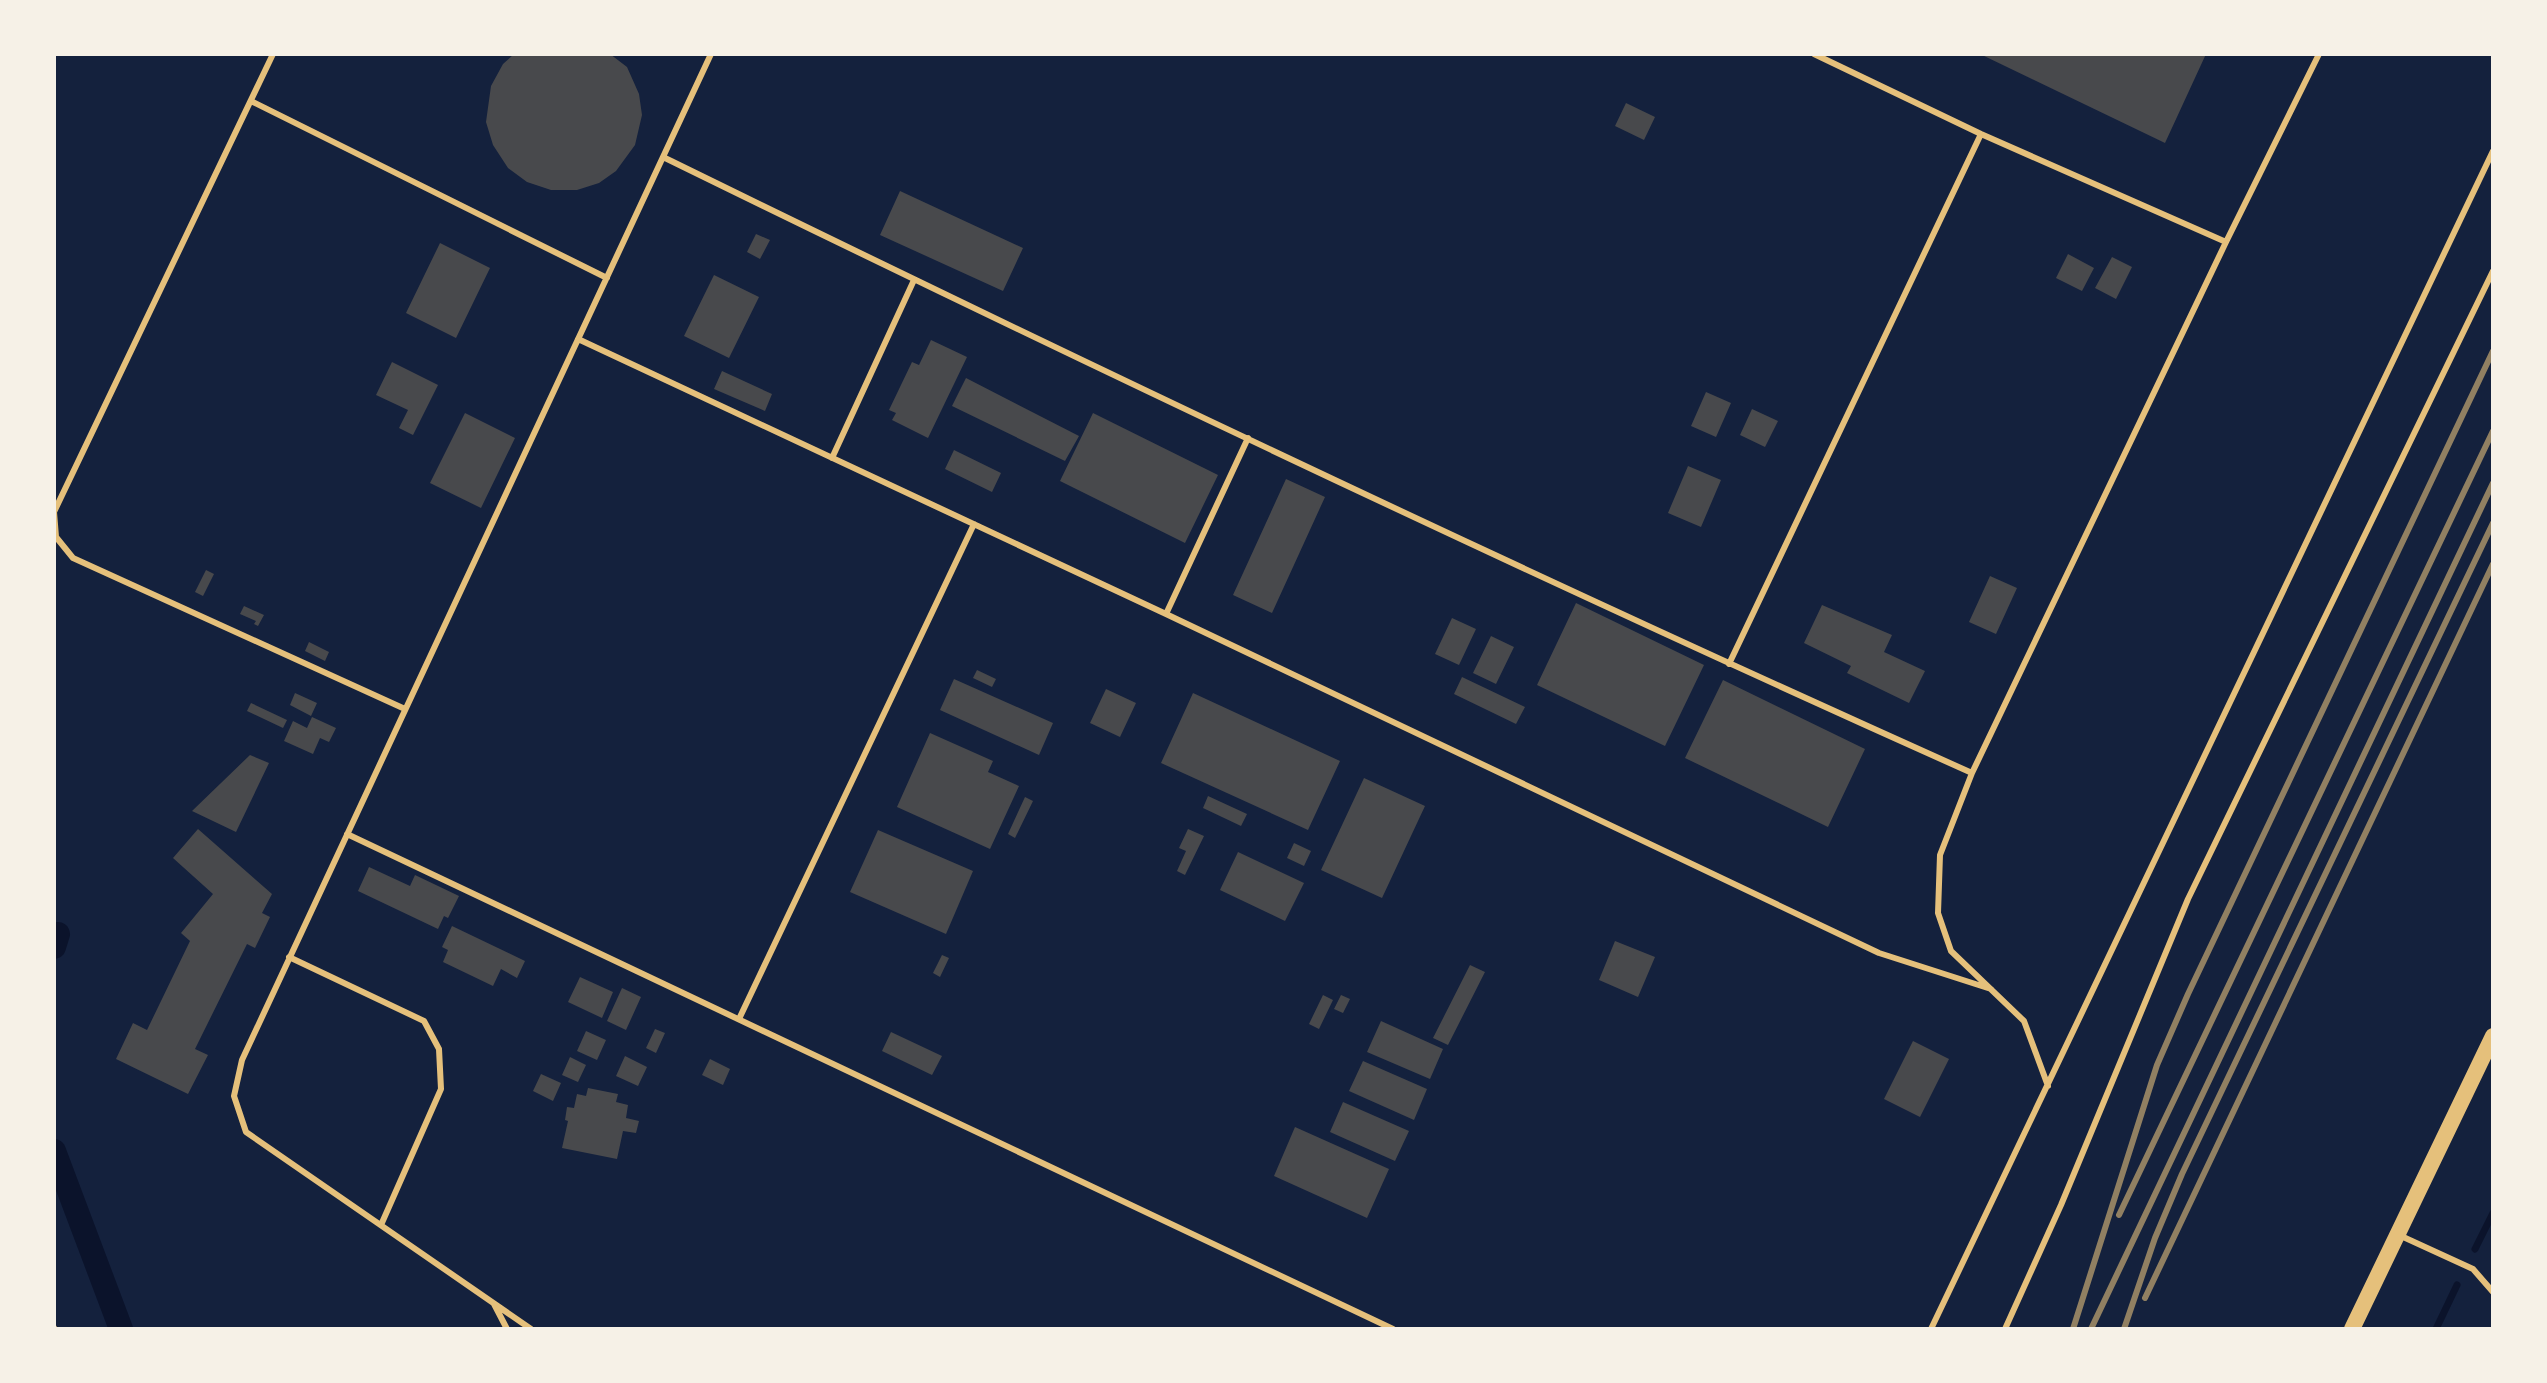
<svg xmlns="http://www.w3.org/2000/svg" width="2547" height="1383" font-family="Inter,sans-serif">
	<rect width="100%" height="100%" fill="#14213d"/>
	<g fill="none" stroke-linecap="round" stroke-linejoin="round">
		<path stroke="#0b132b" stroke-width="7" d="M2475,1249L2493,1213
			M2436,1329L2457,1285"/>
		<path stroke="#0b132b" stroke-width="24" d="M54,947L58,934
			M54,1151L121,1329"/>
	</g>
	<path fill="#48494c" d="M514,54H610L627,67L639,94L642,115L635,145L616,171L599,183L577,190H551L527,182L508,168L493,145L486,122L491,86L503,64Z
		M1980,54H2206L2165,143Z
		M1626,103L1655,117L1644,140L1615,126Z
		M900,191L1023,248L1003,291L880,235Z
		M756,234L770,240L760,259L747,252Z
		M440,243L490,268L456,338L406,313Z
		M2068,254L2094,268L2082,291L2056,278Z
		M2112,257L2132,267L2116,299L2095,288Z
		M714,275L759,297L729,358L684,336Z
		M931,340L967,357L928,438L892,420L896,413L889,410L912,362L919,365Z
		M392,362L438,385L413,435L399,428L408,410L376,395Z
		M722,371L772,394L765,411L714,389Z
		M966,378L1079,436L1065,461L952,406Z
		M1706,392L1731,403L1716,437L1691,426Z
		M1752,409L1778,421L1765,447L1740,435Z
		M465,413L515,438L481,508L430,483Z
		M1093,413L1218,475L1185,543L1060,481Z
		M954,450L1001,473L992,492L945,469Z
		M1688,466L1721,480L1701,527L1668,513Z
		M1286,479L1325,497L1272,613L1233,595Z
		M206,570L214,574L203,596L195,592Z
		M1990,576L2017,588L1996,634L1969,622Z
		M1576,603L1704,665L1665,746L1537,685Z
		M1822,605L1892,635L1884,652L1925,671L1909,703L1847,673L1851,666L1804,643Z
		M244,606L264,615L258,626L254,624L256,621L240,614Z
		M1452,618L1476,629L1459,665L1435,654Z
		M1491,636L1514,647L1496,684L1473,673Z
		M309,642L329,652L325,661L305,651Z
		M977,670L996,679L992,687L973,678Z
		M1462,677L1525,707L1516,724L1454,694Z
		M954,679L1053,723L1039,755L940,710Z
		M1723,680L1865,749L1828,827L1685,758Z
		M1106,689L1136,703L1120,737L1090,723Z
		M295,693L317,703L311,716L290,705Z
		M1193,693L1340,761L1308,830L1161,763Z
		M251,703L287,720L283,728L247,711Z
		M312,717L336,728L329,742L320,738L313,754L284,741L293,721L307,728Z
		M930,733L993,761L988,772L1019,786L990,849L897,807Z
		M250,755L269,763L236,832L192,811Z
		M1364,778L1425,806L1382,898L1321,870Z
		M1208,796L1247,814L1241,826L1203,808Z
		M1025,797L1033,801L1015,838L1008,834Z
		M198,829L272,894L262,913L270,917L255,948L247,944L195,1049L208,1055L188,1094L116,1059L133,1023L147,1030L190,941L181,933L213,894L173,858Z
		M1188,829L1204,836L1185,875L1177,871L1186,851L1179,848Z
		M878,830L973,871L946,934L850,892Z
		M1294,843L1311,851L1304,866L1287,858Z
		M1238,852L1304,883L1285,921L1220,890Z
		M369,867L410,886L415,875L459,896L448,918L444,916L438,929L358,891Z
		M452,926L525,961L517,978L501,969L493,986L443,962L448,950L442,947Z
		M1615,941L1655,957L1638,997L1599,980Z
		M942,955L949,958L940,977L933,973Z
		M1470,965L1485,972L1448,1045L1433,1038Z
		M580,977L613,992L602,1018L568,1002Z
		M622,988L641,997L626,1030L607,1021Z
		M1323,995L1333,1000L1319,1029L1309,1024Z
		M1341,995L1350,999L1343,1013L1334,1009Z
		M1381,1021L1443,1049L1430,1079L1367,1052Z
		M655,1029L665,1033L656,1053L646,1048Z
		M586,1031L606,1040L597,1060L577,1051Z
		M891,1032L942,1056L932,1075L882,1051Z
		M1913,1041L1949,1059L1920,1117L1884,1099Z
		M625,1056L647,1067L638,1086L616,1076Z
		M570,1057L586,1065L578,1082L562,1075Z
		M710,1059L730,1069L723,1085L702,1075Z
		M1363,1061L1427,1089L1414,1120L1349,1091Z
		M541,1074L561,1083L553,1101L533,1091Z
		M588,1088L618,1094L616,1102L628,1105L626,1118L639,1121L636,1133L623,1131L617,1159L562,1148L568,1121L565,1120L567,1107L574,1108L577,1094L586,1096Z
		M1343,1102L1409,1131L1395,1161L1330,1132Z
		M1295,1127L1389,1169L1367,1218L1274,1176Z"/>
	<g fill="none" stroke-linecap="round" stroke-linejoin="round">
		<path stroke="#e5c07b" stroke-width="6" d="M1814,54L1981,134L2226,242
			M251,101L607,278
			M663,157C1096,369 1532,576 1972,773
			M578,339L1166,614L1879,953L1991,989
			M832,458L914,280
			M54,512L273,54
			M54,512L56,537L73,558L405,709
			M1166,614L1248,438
			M1729,664L1981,134
			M347,834L1393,1329
			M289,957L424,1021L439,1049L441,1089L381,1225
			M739,1019L974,524
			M2048,1086L2024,1021L1951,951L1938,913L1940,855L1972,773L2226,242L2319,54
			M2401,1236L2473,1269L2493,1292
			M494,1304L507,1329
			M54,1328V1329
			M531,1329L246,1132L234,1096L242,1060L711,54
			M1931,1329L2493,151
			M2005,1329L2061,1205L2188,899L2493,271"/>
		<path stroke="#e5c07b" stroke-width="16" d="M2352,1329L2493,1036"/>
		<path stroke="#918062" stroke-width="6" d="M2119,1215L2493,431
			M2145,1298L2493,564
			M2073,1329L2157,1065L2188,994L2493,351
			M2091,1329L2493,483
			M2124,1329L2155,1238L2182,1174L2493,523"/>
	</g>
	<rect width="2547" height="1383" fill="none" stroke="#f6f1e7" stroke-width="112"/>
</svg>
